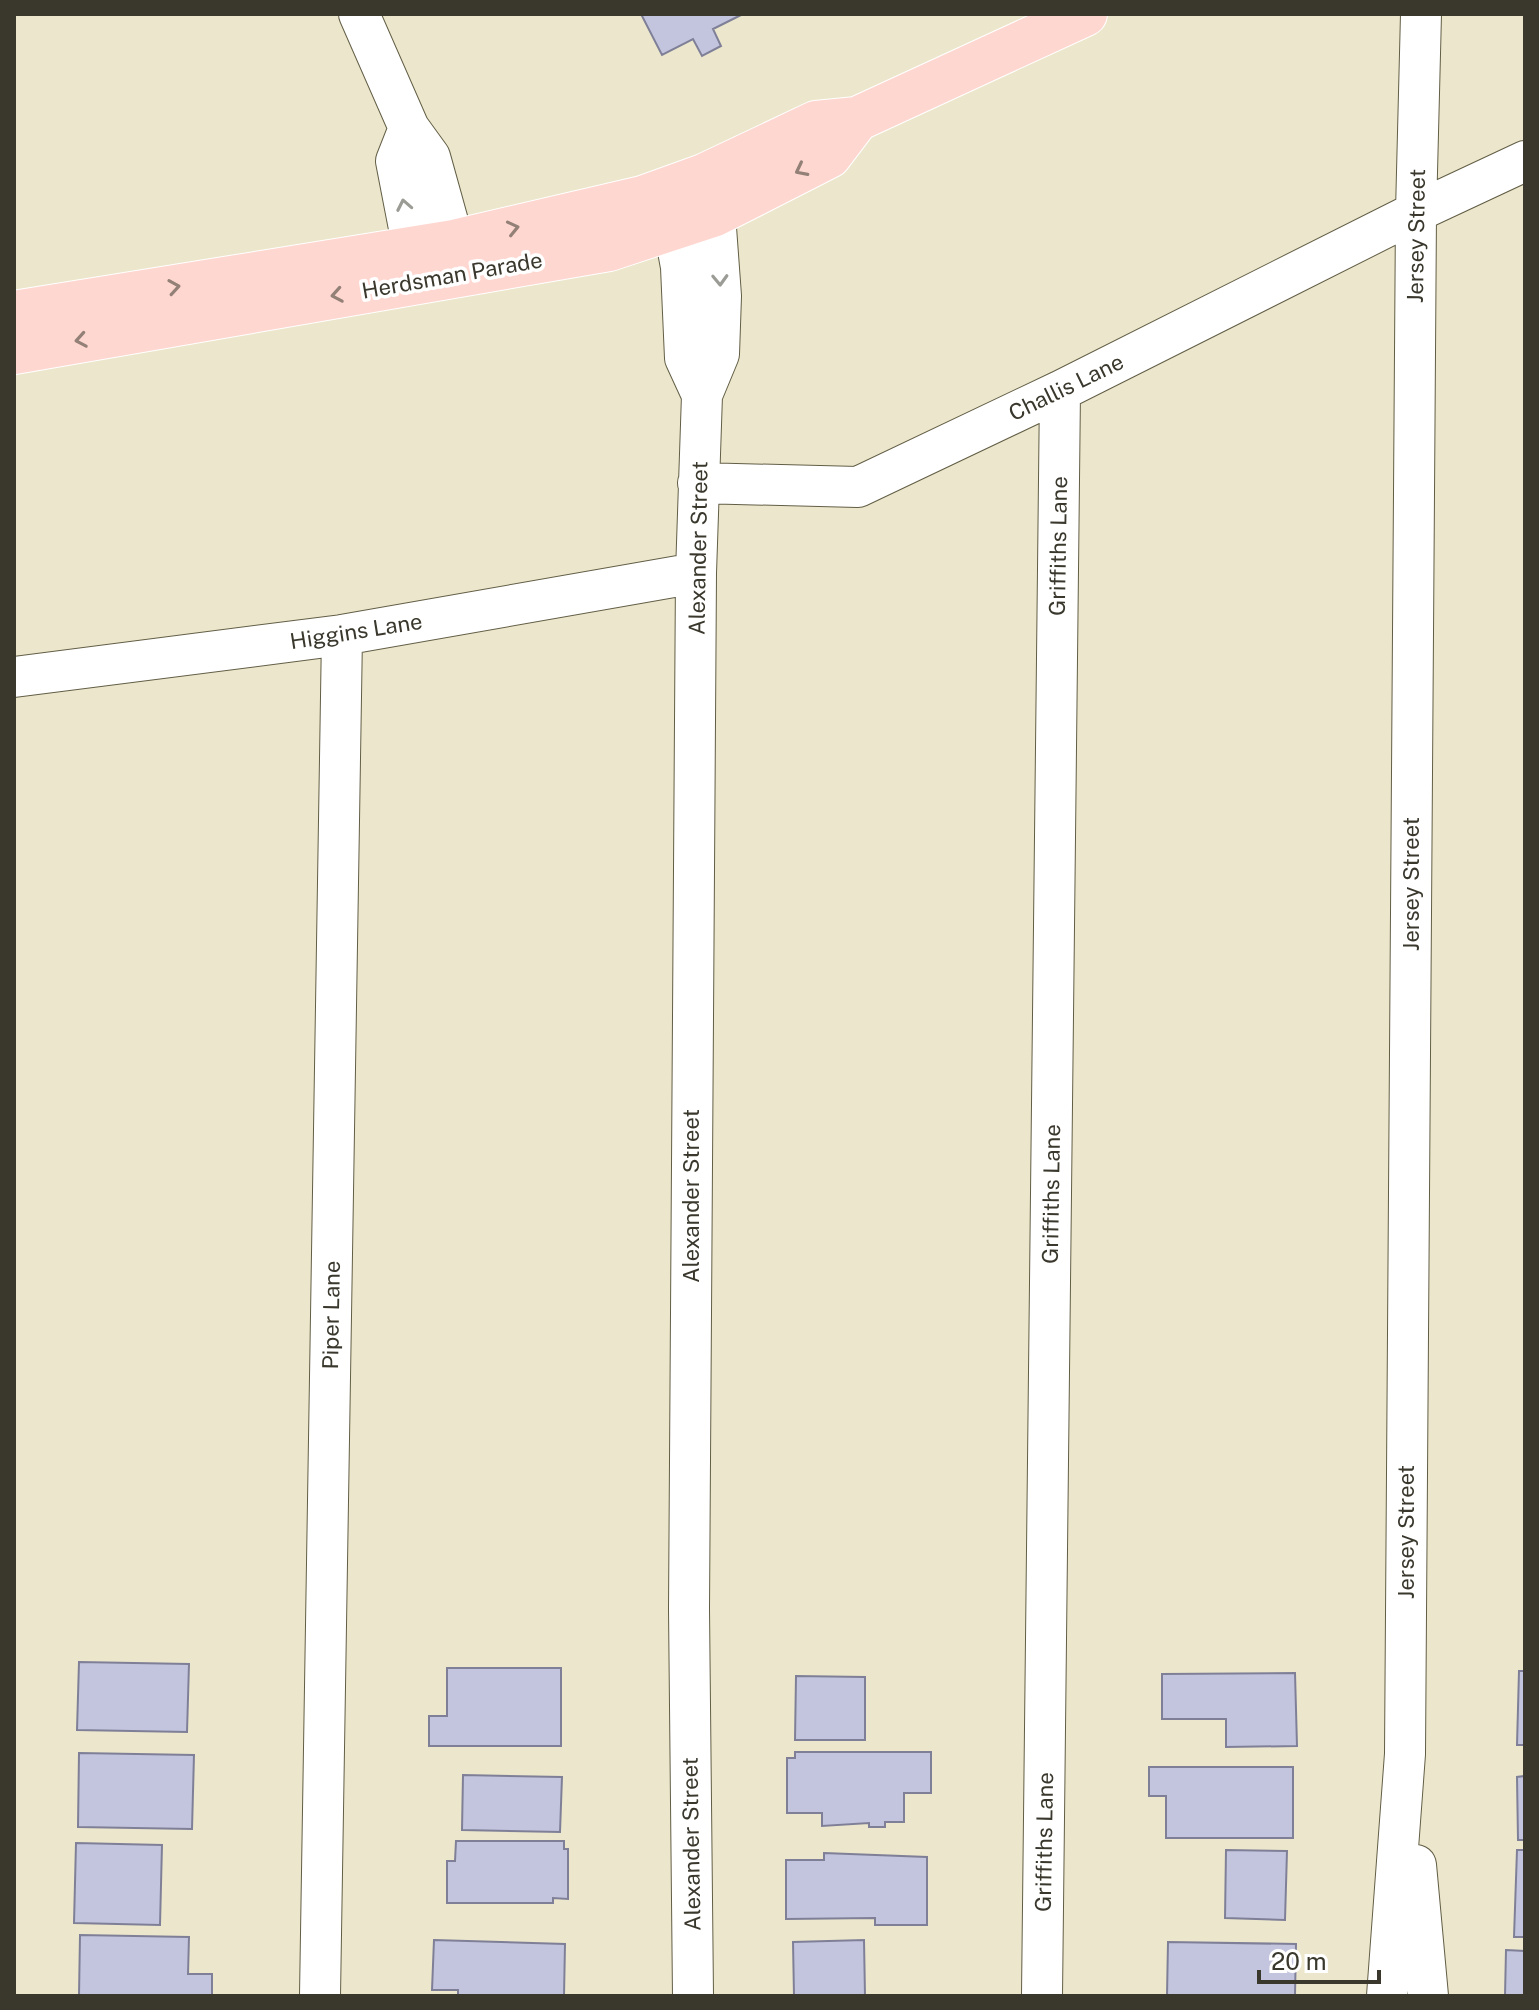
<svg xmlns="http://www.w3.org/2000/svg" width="1539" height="2010" font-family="'Public Sans',sans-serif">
	<rect width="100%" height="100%" fill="#ece7cc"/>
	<path fill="#c3c4de" stroke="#7f8098" stroke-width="2" d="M641,14H743L713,29L721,46L702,56L693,39L662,55Z
		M79,1662L189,1664L187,1732L77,1730Z
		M447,1668H561V1746H429V1716H447Z
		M1519,1671H1525V1745H1517Z
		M1295,1673L1297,1746L1226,1747V1719H1162V1674Z
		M796,1676L865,1677V1740H795Z
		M795,1752H931V1793H904V1822H885V1827H869V1823L822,1826V1813H787V1758H795Z
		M79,1753L194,1755L192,1829L78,1827Z
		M1149,1767H1293V1838H1166V1796H1149Z
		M463,1775L562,1777L560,1832L462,1830Z
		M1525,1776V1840H1518L1517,1777Z
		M456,1841H564V1849H568V1899L553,1898V1903H447V1861H455Z
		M76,1843L162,1845L160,1925L74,1923Z
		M1226,1850L1287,1851L1285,1920L1225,1918Z
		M1517,1850H1525V1937H1514Z
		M824,1853L927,1857V1925H875V1918L786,1919V1860H824Z
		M80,1935L189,1937L188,1974H212V1996H79Z
		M434,1940L565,1944L564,1996H458V1990H432Z
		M864,1940L865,1996H794L793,1942Z
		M1168,1942L1296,1944L1295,1996H1167Z
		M1506,1950L1525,1951V1996H1505Z"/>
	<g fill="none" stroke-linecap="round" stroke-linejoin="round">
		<defs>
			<path id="minor" d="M359,14L409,128L430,157L462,272
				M409,128L396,161L419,280
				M668,196L681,267L685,358L702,395
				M698,483L858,487L1060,391L1416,212L1525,161
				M14,677L342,635L696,573
				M1416,1865L1428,1996
				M320,1996L342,635
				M693,1996L689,1609L696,573L702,395L719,354L721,296L715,214L706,184
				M1042,1996L1060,391
				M1387,1996L1405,1754L1416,212L1421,14"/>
			<path id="major" d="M14,313L454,242L643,198L704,176L816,123L857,119L1085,14
				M14,352L609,249L715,214L829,156L857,119"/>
		</defs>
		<use href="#minor" stroke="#625e46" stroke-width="42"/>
		<use href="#major" stroke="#fff" stroke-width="46"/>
		<use href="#minor" stroke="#fff" stroke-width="40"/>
		<use href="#major" stroke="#ffd7d1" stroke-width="44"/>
	</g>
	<defs><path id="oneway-chevron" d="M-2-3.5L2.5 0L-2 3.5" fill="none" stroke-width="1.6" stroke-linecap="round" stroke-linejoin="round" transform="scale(2)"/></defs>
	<g stroke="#938077">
		<use href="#oneway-chevron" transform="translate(801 170) rotate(153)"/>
		<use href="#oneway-chevron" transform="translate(513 228) rotate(-13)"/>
		<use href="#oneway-chevron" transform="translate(174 287) rotate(-9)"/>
		<use href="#oneway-chevron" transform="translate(337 295) rotate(170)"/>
		<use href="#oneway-chevron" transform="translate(81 340) rotate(170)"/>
	</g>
	<g stroke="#9c9c96">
		<use href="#oneway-chevron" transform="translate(404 205) rotate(-101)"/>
		<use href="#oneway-chevron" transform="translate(720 280) rotate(88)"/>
	</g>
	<g text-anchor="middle" stroke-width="7" stroke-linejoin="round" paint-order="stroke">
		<g font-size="22" fill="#3a382d" stroke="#fff">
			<text transform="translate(1416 236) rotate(-89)" y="8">Jersey Street</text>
			<text transform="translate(452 275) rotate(-10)" y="8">Herdsman Parade</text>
			<text transform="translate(1066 387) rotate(-26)" y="8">Challis Lane</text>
			<text transform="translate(1058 546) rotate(-89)" y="8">Griffiths Lane</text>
			<text transform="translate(698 548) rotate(-89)" y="8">Alexander Street</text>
			<text transform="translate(356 631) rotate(-9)" y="8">Higgins Lane</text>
			<text transform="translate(1411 884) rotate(-90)" y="8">Jersey Street</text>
			<text transform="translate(1051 1194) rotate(-89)" y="8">Griffiths Lane</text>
			<text transform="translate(691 1196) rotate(-90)" y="8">Alexander Street</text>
			<text transform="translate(331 1315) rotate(-89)" y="8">Piper Lane</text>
			<text transform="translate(1406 1532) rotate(-90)" y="8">Jersey Street</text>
			<text transform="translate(1044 1842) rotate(-89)" y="8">Griffiths Lane</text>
			<text transform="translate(691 1844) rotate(-91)" y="8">Alexander Street</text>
		</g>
	</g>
	<rect width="1539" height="2010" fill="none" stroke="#3a382d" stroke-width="32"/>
	<path d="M1259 1970v12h120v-12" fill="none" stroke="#3a382d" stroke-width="4"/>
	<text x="1271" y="1970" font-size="24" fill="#3a382d" stroke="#ffffff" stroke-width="6" paint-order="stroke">20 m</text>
</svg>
